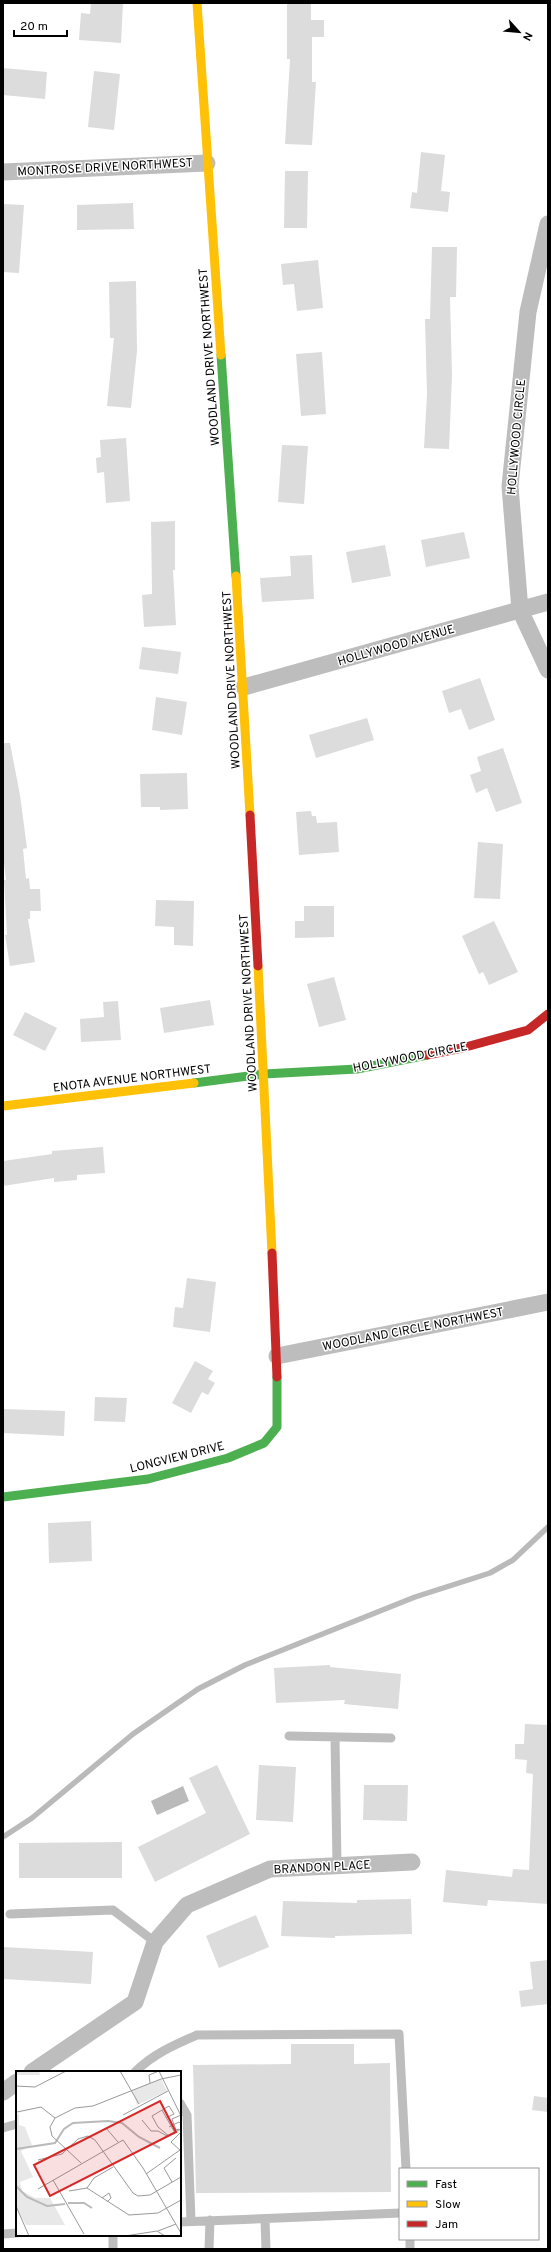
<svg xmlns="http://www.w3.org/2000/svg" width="551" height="2252" font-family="Overpass,sans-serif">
	<rect width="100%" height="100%" fill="#fff"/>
	<path fill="#bababa" d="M183,1786L189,1801L157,1815L151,1801Z"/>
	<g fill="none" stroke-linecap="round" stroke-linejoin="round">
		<path stroke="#bababa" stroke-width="5.5" d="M3,1837L32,1818L133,1734L198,1689L245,1665L415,1597L490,1573L513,1560L548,1527"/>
	</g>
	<path fill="#dcdcdc" d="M91,3H123L121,43L79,40L81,13L90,14Z
		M287,3H311V20H324V37H312V82H316L312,145L285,144L290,59H287Z
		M3,68L47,72L45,99L3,95Z
		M94,71L120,74L114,130L88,127Z
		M421,152L445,155L441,191L450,192L448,212L410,208L412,192L417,193Z
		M285,171H308L307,228H284Z
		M133,203L134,229L77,230V205Z
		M3,204L24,205L19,273L3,272Z
		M432,247H457L456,297H450L452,375L449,449L424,448L427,395L425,319H430Z
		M318,260L323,308L297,311L294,284L283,285L281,264Z
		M136,281L137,351L131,408L107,406L114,338H110L109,282Z
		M322,352L326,414L301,416L296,354Z
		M126,438L130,501L106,503L104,472L97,473L96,458L101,457L100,440Z
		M282,445L308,446L304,504L278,502Z
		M175,521V570H173L176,625L144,627L142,595L152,594L151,522Z
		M464,532L470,558L426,567L421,540Z
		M385,545L391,576L352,583L346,552Z
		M312,555L314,599L262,602L260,578L291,576L290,556Z
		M142,647L181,652L178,674L139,669Z
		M480,678L495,720L469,730L461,709L449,713L442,691Z
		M156,697L187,702L182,735L152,730Z
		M367,718L374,740L316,758L309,735Z
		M3,743H10L20,795L27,848L23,849L26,879L29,878L30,889H40L41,911H30V919H28L35,962L10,966L5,935H7L4,880H6L3,854Z
		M503,748L522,803L496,812L487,788L476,793L470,775L481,771L477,757Z
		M187,773L188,809L160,810V807H141L140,774Z
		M311,811L312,816H316L317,823L337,822L339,852L299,855L296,812Z
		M478,842L503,844L500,899L474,898Z
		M156,900L194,901L193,946L174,945V927L155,926Z
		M304,906H334V937L295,938V921H304Z
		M494,921L518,972L489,985L483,972L479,974L462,936Z
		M334,977L346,1020L319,1027L307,984Z
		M210,1000L214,1025L164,1033L160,1008Z
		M118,1001L121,1040L81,1042L80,1019L104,1017L103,1002Z
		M25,1012L57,1028L45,1051L13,1035Z
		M103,1147L105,1173L77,1175V1180L54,1182V1178L3,1186V1161L52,1154V1151Z
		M187,1278L216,1282L210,1332L173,1327L175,1307L183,1308Z
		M195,1361L213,1371L208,1379L215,1383L208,1395L202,1392L191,1413L172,1403Z
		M95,1397L127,1398L125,1422L94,1421Z
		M3,1409L65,1411L64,1436L3,1433Z
		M91,1521L92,1561L49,1563L48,1523Z
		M330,1665V1667L401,1674L398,1709L344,1704L345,1700L276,1703L274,1668Z
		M525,1724L548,1725V1904L488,1900L487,1906L443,1902L446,1870L512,1877L513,1869L529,1870L533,1774L526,1773L527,1760L515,1759V1744H524Z
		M217,1765L250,1834L155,1882L138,1847L206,1813L189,1778Z
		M259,1765L296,1767L293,1822L256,1820Z
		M364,1785H408L407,1821L363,1820Z
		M122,1842V1878H19V1843Z
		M411,1899L412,1934L335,1936V1938L281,1936L283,1901L357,1903V1900Z
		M256,1915L269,1947L219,1968L206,1936Z
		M3,1947L93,1952L91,1984L3,1979Z
		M548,1960V2004L521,2007L519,1991L533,1989L530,1962Z
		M291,2044H354V2064L390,2063L391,2192L196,2193L193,2065L291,2064Z
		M534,2096L548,2098V2112L532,2110Z"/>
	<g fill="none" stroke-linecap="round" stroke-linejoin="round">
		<path stroke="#bdbdbd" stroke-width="9" d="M289,1736L391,1738
			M335,1737L337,1865
			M10,1914L113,1910L155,1942
			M135,2072C153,2054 174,2045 197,2035L399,2034L406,2169
			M180,2103L187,2115L191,2221
			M3,2128L17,2124
			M265,2219L266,2249
			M180,2222L400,2213
			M3,2234L17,2233
			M410,2239V2249
			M113,2249V2235
			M209,2249L210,2220"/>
		<path stroke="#bdbdbd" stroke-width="17" d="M3,172L207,163
			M548,224L528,312L510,486L520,610L548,670
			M244,687L548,602
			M277,1356L548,1302
			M32,2072L135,2002L155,1942L187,1905L270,1869L412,1862
			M3,2092L17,2082"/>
		<path stroke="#4caf50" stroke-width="9" d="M221,355L236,576
			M194,1083L264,1074L357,1069L427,1055
			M3,1497L148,1479L228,1458L264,1443L277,1427V1377"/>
		<path stroke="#ffc107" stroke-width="9" d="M197,3L221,355
			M236,576L250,815
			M258,966L272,1253
			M3,1106L194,1083"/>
		<path stroke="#c62828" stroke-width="9" d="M250,815L258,966
			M427,1055L462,1048L528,1030L548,1014
			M272,1253L277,1377"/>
	</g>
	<g text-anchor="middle" stroke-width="3" stroke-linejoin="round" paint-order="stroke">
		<g font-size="12" fill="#000" stroke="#fff">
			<text transform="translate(105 167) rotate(-3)" y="4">MONTROSE DRIVE NORTHWEST</text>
			<text transform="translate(209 357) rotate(-94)" y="4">WOODLAND DRIVE NORTHWEST</text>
			<text transform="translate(516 437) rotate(-85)" y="4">HOLLYWOOD CIRCLE</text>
			<text transform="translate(396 645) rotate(-16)" y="4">HOLLYWOOD AVENUE</text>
			<text transform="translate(231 680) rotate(-93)" y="4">WOODLAND DRIVE NORTHWEST</text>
			<text transform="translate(248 1003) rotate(-93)" y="4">WOODLAND DRIVE NORTHWEST</text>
			<text transform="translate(410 1057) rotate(-11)" y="4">HOLLYWOOD CIRCLE</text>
			<text transform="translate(132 1078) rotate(-7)" y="4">ENOTA AVENUE NORTHWEST</text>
			<text transform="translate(413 1329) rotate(-11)" y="4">WOODLAND CIRCLE NORTHWEST</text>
			<text transform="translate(177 1457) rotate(-14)" y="4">LONGVIEW DRIVE</text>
			<text transform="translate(322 1867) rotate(-3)" y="4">BRANDON PLACE</text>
		</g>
	</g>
	<g transform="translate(16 2071)">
		<rect width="165" height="165" fill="#fff"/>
		<path d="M0,0H23L24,4H1ZM145,8L151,20L121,34L116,19ZM3,43V54L9,56L16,74L5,80L17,106L4,111L6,120L19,127H34L49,154H10L0,136V44Z" fill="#e8e8e8"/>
		<path fill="none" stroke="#bababa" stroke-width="2" d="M0,78L39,72L48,58L57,52L92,50L106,52L123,66L144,77M0,115L11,126L31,135L49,133M52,132H68L76,137"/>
		<path fill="none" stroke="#999" stroke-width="1" d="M104,0L123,33M143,0L165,45M134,12L133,4L143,0M0,15L19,16L50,0M146,39L159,62M1,41L25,36L39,47M107,44L152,20M150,47L158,43L153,35L136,45L142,56L153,65M126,49L135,60H142L151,65L165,58M153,56L163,51L165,53M90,57L102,71M163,58L160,59L156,48L165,44M165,80L155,71L165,61M22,89L46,83L62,68L72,65L79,69L117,122L122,125L134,124L165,106M65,92L36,65L34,56L39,47L59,37L77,35L145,8L165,4M130,103L164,79M37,109L68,163M156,111L148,97L160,87M71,117L78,107L97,96M22,118L107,69L127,97L165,162M53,120L71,117L113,144L142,142L165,129M86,127L93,122L95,127L91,131M0,135L13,165M142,160L160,153M51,165H91M109,165L141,160L149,165"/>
		<path fill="#d62828" fill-opacity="0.15" stroke="#d62828" stroke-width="2" d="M144,30L160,61L34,125L18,94Z"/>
		<rect width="165" height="165" fill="none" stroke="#000" stroke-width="2"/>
	</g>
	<rect width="551" height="2252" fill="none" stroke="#000000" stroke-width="8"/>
	<rect x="399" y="2168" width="140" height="72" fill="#ffffff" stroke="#999999"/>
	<rect x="407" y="2181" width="20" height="6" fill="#4caf50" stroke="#999999"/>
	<text x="435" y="2188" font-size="12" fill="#000000">Fast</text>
	<rect x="407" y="2201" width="20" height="6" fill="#ffc107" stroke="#999999"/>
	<text x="435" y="2208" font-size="12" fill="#000000">Slow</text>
	<rect x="407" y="2221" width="20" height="6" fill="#c62828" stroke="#999999"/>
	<text x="435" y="2228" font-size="12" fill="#000000">Jam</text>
	<g transform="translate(519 32) rotate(117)" stroke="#ffffff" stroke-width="3" paint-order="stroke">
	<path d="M0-3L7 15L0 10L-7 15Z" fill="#000000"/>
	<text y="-6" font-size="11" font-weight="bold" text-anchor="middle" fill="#000000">N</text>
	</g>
	<path d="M14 30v6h53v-6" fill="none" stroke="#000000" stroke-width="2"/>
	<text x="20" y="30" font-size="12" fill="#000000" stroke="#ffffff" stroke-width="3" paint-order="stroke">20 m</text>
</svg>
